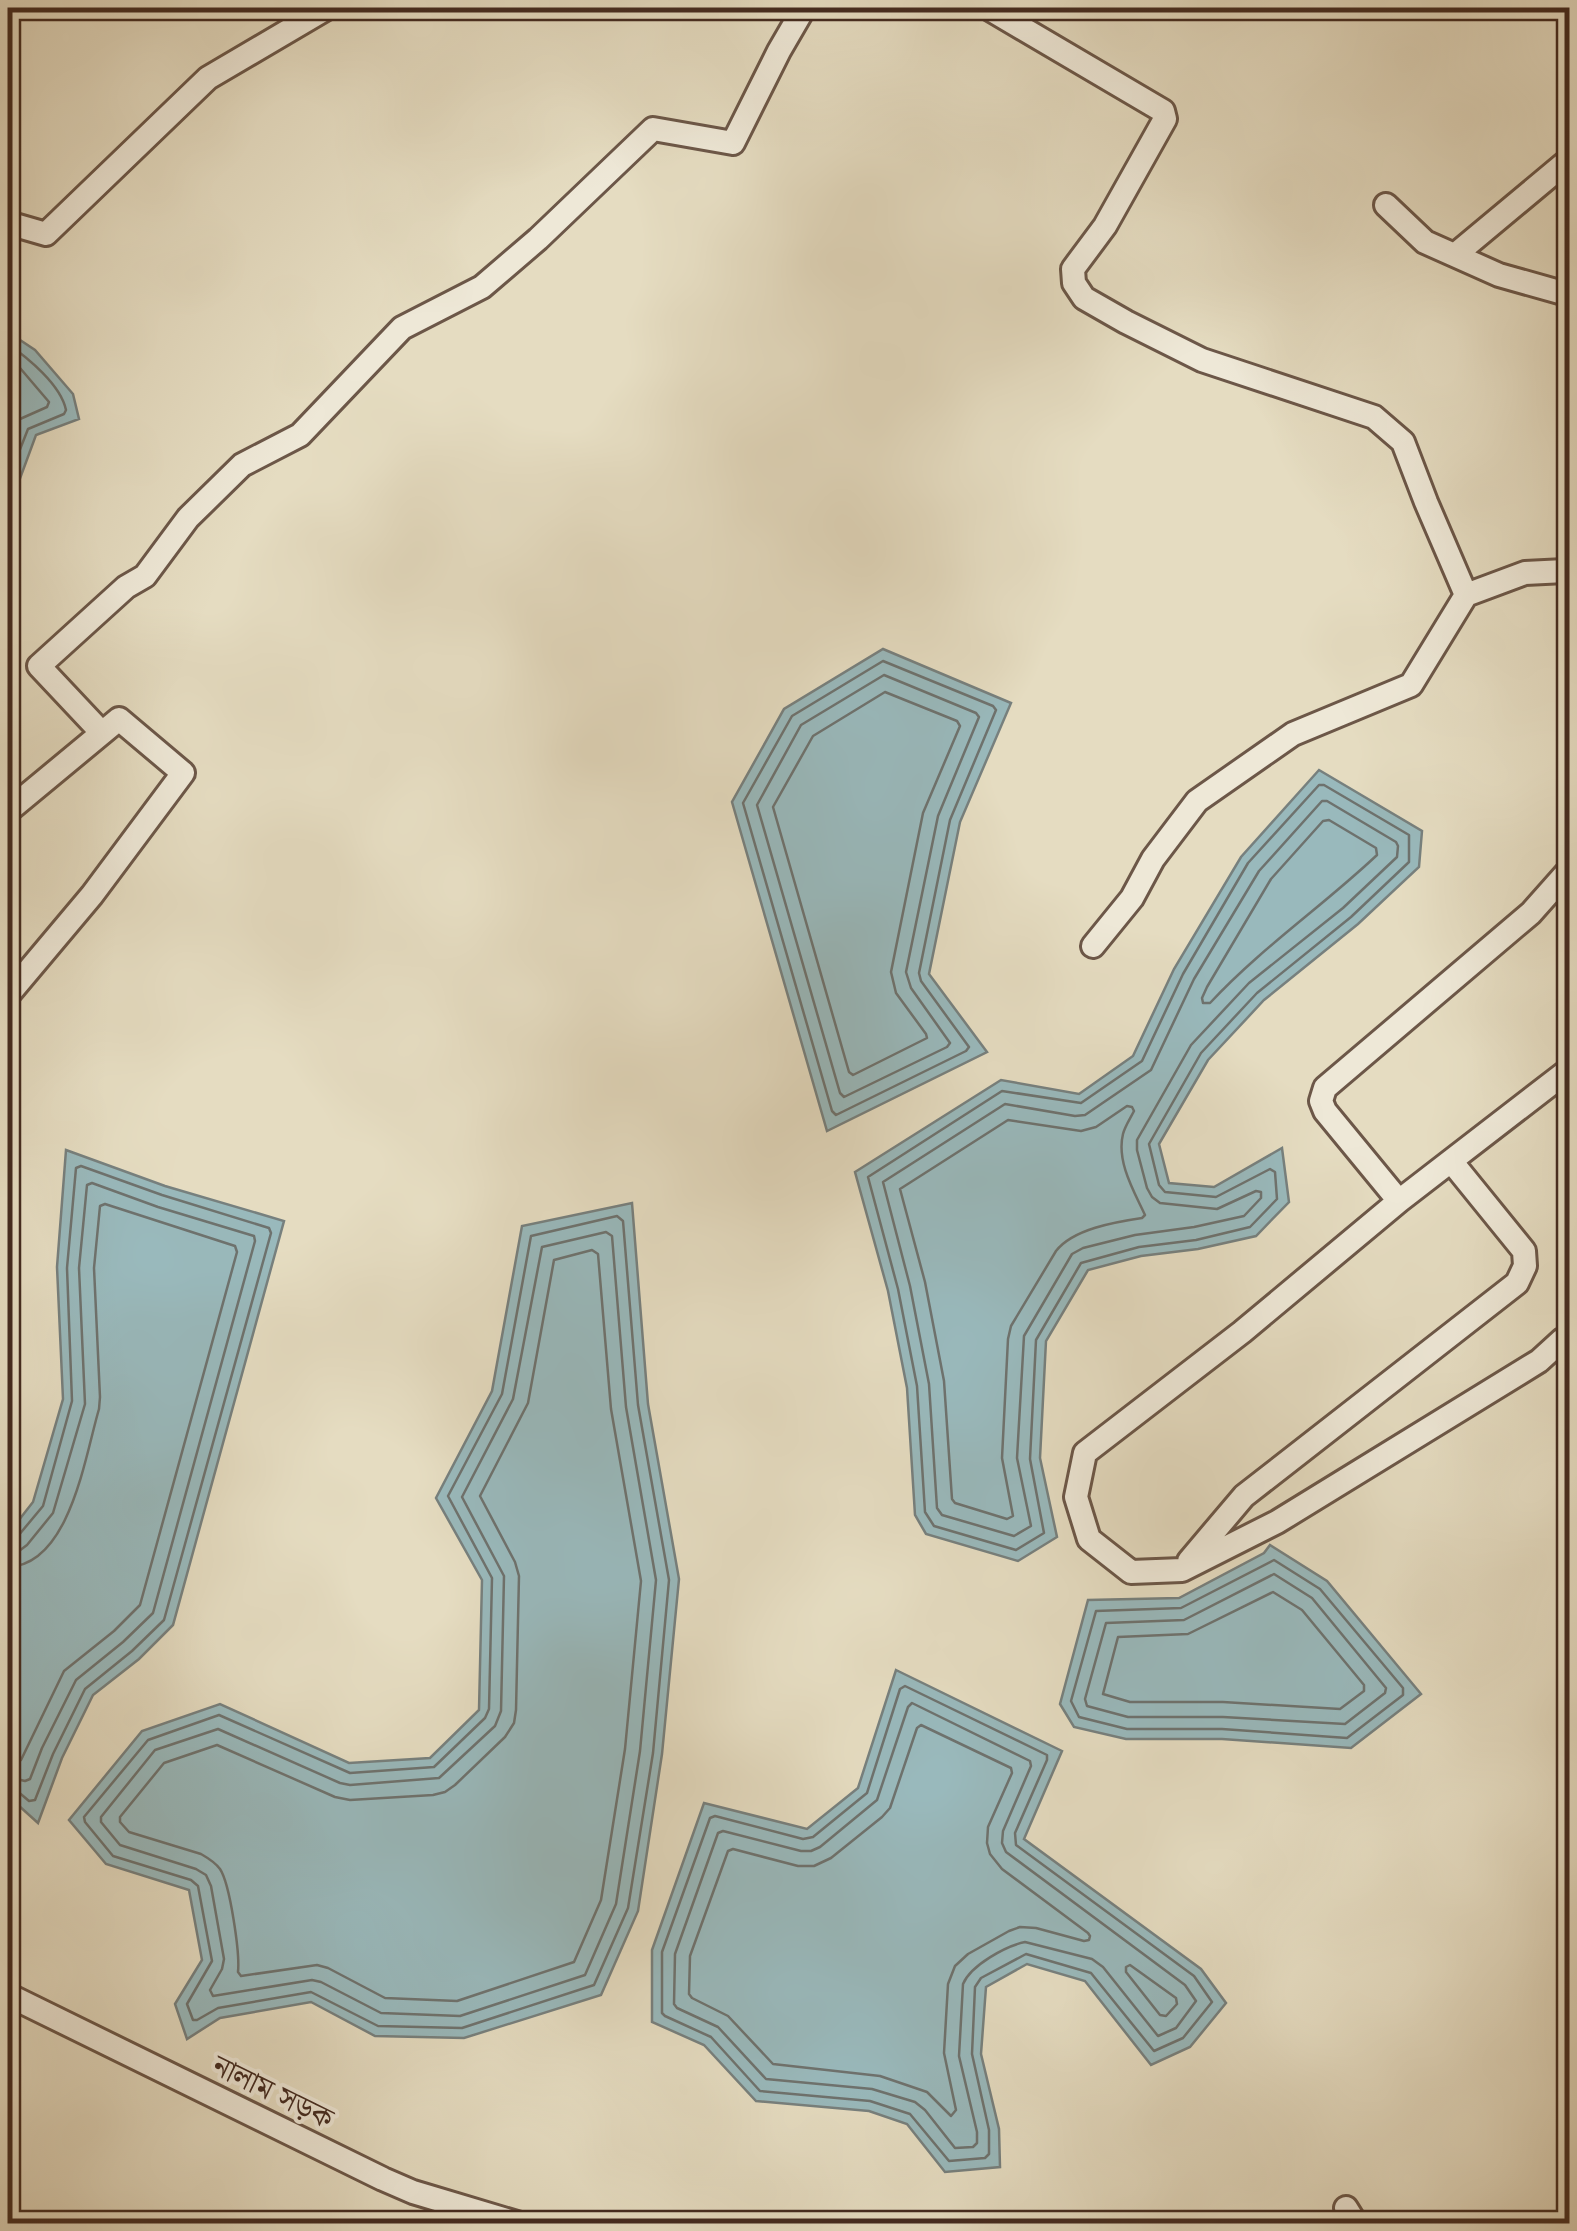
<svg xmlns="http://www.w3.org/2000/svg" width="1577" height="2231" font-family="'Old Standard TT','Noto Serif Bengali',serif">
	<rect width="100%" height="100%" fill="#e5dcc1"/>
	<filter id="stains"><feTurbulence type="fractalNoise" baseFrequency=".002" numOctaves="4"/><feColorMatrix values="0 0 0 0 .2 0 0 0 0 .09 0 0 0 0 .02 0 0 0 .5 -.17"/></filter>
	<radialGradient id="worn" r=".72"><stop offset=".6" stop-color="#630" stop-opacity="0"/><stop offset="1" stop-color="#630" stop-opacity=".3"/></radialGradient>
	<path fill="#99b9bc" stroke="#77807e" stroke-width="2.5" d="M8,332L35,350L73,394L79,419L36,435L8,511Z
		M883,649L1011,703L960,822L929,974L987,1052L827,1131L732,802L784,709Z
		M1319,770L1422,831L1419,867L1358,924L1264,1000L1208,1060L1159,1144L1169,1183L1214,1187L1282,1148L1289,1202L1256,1236L1198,1249L1141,1256L1088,1270L1046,1341L1040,1458L1057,1537L1018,1561L926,1534L915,1515L907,1388L888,1291L855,1172L1001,1080L1079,1094L1133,1056L1174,969L1241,857Z
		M66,1150L165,1186L284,1221L173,1625L139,1659L93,1695L62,1758L38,1823L8,1796V1534L33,1502L63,1399L57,1267Z
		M632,1203L648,1404L679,1579L662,1754L638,1911L601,1995L464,2038L375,2036L311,2002L220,2018L187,2039L175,2004L202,1960L189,1890L106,1864L69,1820L142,1731L220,1704L349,1763L430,1758L479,1710L482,1580L436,1498L492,1391L522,1226Z
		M1270,1545L1327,1581L1421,1694L1351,1748L1222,1739H1126L1074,1727L1060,1704L1088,1600L1179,1598L1264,1553Z
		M896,1670L1062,1751L1024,1839L1201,1969L1226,2003L1190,2047L1151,2065L1085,1981L1027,1964L986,1987L981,2054L999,2129L1000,2167L945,2172L907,2124L869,2111L756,2101L704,2045L652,2022V1950L704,1803L807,1829L858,1788Z"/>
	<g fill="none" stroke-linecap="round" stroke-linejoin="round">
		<path stroke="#6e726e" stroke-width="2.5" d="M8,344C28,358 61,385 66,410L64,414L28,429L8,480
			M8,359L20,368L49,402L47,407L20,419L8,445
			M883,661L993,706L996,710L950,820L919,973L921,981L969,1047L966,1051L836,1115L832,1111L743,803L792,716Z
			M884,675L976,713L979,717L938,816L906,972L911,988L950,1043L947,1047L844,1097L840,1093L757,805L801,725Z
			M885,692L957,721L960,726L923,813L891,972L896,993L926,1034L927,1038L853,1075L849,1072L773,807L813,736Z
			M1319,785H1324L1409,835V862L1351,917L1257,993L1201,1053L1149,1144L1159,1185L1165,1192L1216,1197L1270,1169L1275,1172L1277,1199L1250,1227L1196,1240L1139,1247L1081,1263L1036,1340L1030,1459L1044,1533L1016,1550L934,1526L925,1512L917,1386L898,1289L868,1177L1002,1091L1081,1103L1142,1061L1183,974L1248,863Z
			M1322,801H1327L1396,842L1398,846L1397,857L1343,908L1249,983L1191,1045L1137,1140V1150L1147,1188L1152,1197L1160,1203L1217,1209L1256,1191L1261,1192V1198L1244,1216L1194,1227L1135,1235L1083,1248L1072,1254L1024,1336L1017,1458L1031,1526L1014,1536L942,1515L937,1508L929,1384L910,1286L883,1182L1005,1104L1075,1116L1085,1115L1151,1070L1194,979L1259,871Z
			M1329,820L1376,848L1377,855C1323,906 1261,948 1210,1003H1203L1202,998L1207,987L1271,879L1323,821Z
			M1127,1106L1132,1107L1134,1111C1130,1119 1125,1126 1123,1134C1116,1162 1135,1193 1145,1215L1142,1218C1115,1222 1073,1229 1056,1251L1011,1326L1008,1339L1002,1458L1013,1516L1007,1519L955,1503L952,1499L944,1381L925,1282L900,1189L1008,1120L1081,1131L1096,1127Z
			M617,1216L623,1221L638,1405L669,1580L653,1753L628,1908L594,1985L462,2028L378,2026L311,1992L218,2008L197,2020H193L187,2004L212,1961L198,1886L191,1880L113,1856L85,1822L84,1817L148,1740L219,1715L350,1773L434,1767L485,1718L489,1709L492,1578L448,1496L502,1394L531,1236Z
			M606,1232L612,1236L626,1407L656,1580L640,1751L616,1904L585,1975L460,2016L381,2013L321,1982L312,1980L213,1996L210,1990L222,1969L224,1959L211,1886L206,1875L196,1869L120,1845L101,1822V1817L155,1750L218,1729L340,1783L350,1785L439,1778L495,1726L501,1711L504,1576L462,1497L513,1399L542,1247Z
			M592,1250L598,1254L611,1409L641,1581L625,1749L601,1900L574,1962L457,2001L385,1998L328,1968L317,1965L241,1976L238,1972C240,1953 230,1884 220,1869C215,1862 208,1858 201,1854L129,1832L120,1822V1817L164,1763L217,1745L335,1797L350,1800L433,1795L445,1792L455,1785L505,1737L514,1723L516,1710L519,1576L515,1562L480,1496L528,1403L554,1260Z
			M8,1539L18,1536L43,1506L72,1401L67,1268L76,1168L81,1166L162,1195L269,1228L271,1233L164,1620L132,1651L85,1689L53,1754L35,1800L29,1801L16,1790L8,1789
			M8,1552L19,1551L27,1545L53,1513L85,1404L79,1268L87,1185L92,1183L158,1207L254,1236L255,1241L153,1613L123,1642L76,1680L42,1748L30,1779L25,1781L8,1777
			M1274,1560L1320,1589L1403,1688V1695L1347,1738L1222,1729H1127L1079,1717L1071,1701L1096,1611L1181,1608Z
			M8,1567C70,1565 85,1456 99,1409L100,1397L94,1268L100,1206L105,1204L235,1246L237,1252L140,1605L114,1631L64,1671L21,1760L18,1762H8
			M1274,1574L1312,1598L1386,1688L1385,1693L1345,1724L1223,1717H1128L1087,1706L1085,1699L1106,1623L1184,1620Z
			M1273,1592L1302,1610L1364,1685V1691L1340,1709L1223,1702H1130L1103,1694L1118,1637L1188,1634Z
			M905,1686L1047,1755V1760L1015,1833L1016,1845L1194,1976L1212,2002L1183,2038L1154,2051L1091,1973L1026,1954L981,1978L975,1987L972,2054L989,2130V2154L985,2158L949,2161L910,2114L870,2101L760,2091L711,2037L665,2016L662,2013V1952L710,1818L715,1816L803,1839L813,1837L867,1793L900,1689Z
			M912,1703L1030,1761L1031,1766L1003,1831L1002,1843L1006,1852L1185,1985L1196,2001L1176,2028L1158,2036L1103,1967L1092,1959L1025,1942C1006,1946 971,1965 963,1984L959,2056L977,2132V2143L973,2147L955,2148L925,2110L915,2102L872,2089L766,2079L718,2027L677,2008L674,2004L675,1954L718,1833L723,1831L801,1851H811L820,1847L877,1800L908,1707Z
			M921,1725L1011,1768L1012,1773L988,1827L987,1843L990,1854L1002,1869L1088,1933L1090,1936L1089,1940L1084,1941L1036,1928L1020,1927L1009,1931L968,1954L955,1966L948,1984L944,2053L956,2110L951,2116L927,2092L880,2076L773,2064L728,2016L692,1998L689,1994L690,1956L728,1851L733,1849L798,1866H814L831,1858L882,1817L890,1808L917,1728Z
			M1130,1965L1176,1998L1177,2004L1166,2016L1160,2015L1126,1972V1967Z"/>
		<defs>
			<path id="minor" d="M988,8L1163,111L1165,119L1105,226L1073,269L1074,283L1084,298L1126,322L1202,360L1374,417L1403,442L1426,502L1466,595L1525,573L1565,571L1570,574
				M1386,205L1425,242L1499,275L1570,295
				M8,223L46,234L208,78L327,8
				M1455,255L1570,159
				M102,733L39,666L126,587L145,576L188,518L242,465L300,435L402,328L482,287L538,239L653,129L733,143L779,51L804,8
				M8,811L119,719L183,773L92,895L8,995
				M1570,869L1531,913L1325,1088L1321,1101L1325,1111L1399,1201L1570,1069
				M1093,946L1132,898L1153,859L1197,801L1293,734L1411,685L1466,595
				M1399,1201L1242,1332L1085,1453L1076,1497L1089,1539L1131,1572L1182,1570L1277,1522L1539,1361L1562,1340
				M1189,1561L1244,1496L1517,1283L1525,1266L1524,1251L1451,1161
				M8,1995L383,2179L413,2192L520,2224
				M1346,2208L1356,2224"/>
		</defs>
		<use href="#minor" stroke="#6c5748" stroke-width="28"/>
		<use href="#minor" stroke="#eee8d7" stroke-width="22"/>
	</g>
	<g text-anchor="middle" stroke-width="8" stroke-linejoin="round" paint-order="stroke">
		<g font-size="30" fill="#442b20" stroke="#eee8d7">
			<text transform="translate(273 2092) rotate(26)" y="10">নালাম সড়ক</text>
		</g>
	</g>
	<rect width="1577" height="2231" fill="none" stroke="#e5dcc1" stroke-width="40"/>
	<rect x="10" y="10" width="1557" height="2211" fill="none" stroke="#442b20" stroke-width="5"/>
	<rect x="20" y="20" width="1537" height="2191" fill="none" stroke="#442b20" stroke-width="2.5"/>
	<rect width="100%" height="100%" filter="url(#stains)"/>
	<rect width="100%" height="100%" fill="url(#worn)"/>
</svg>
